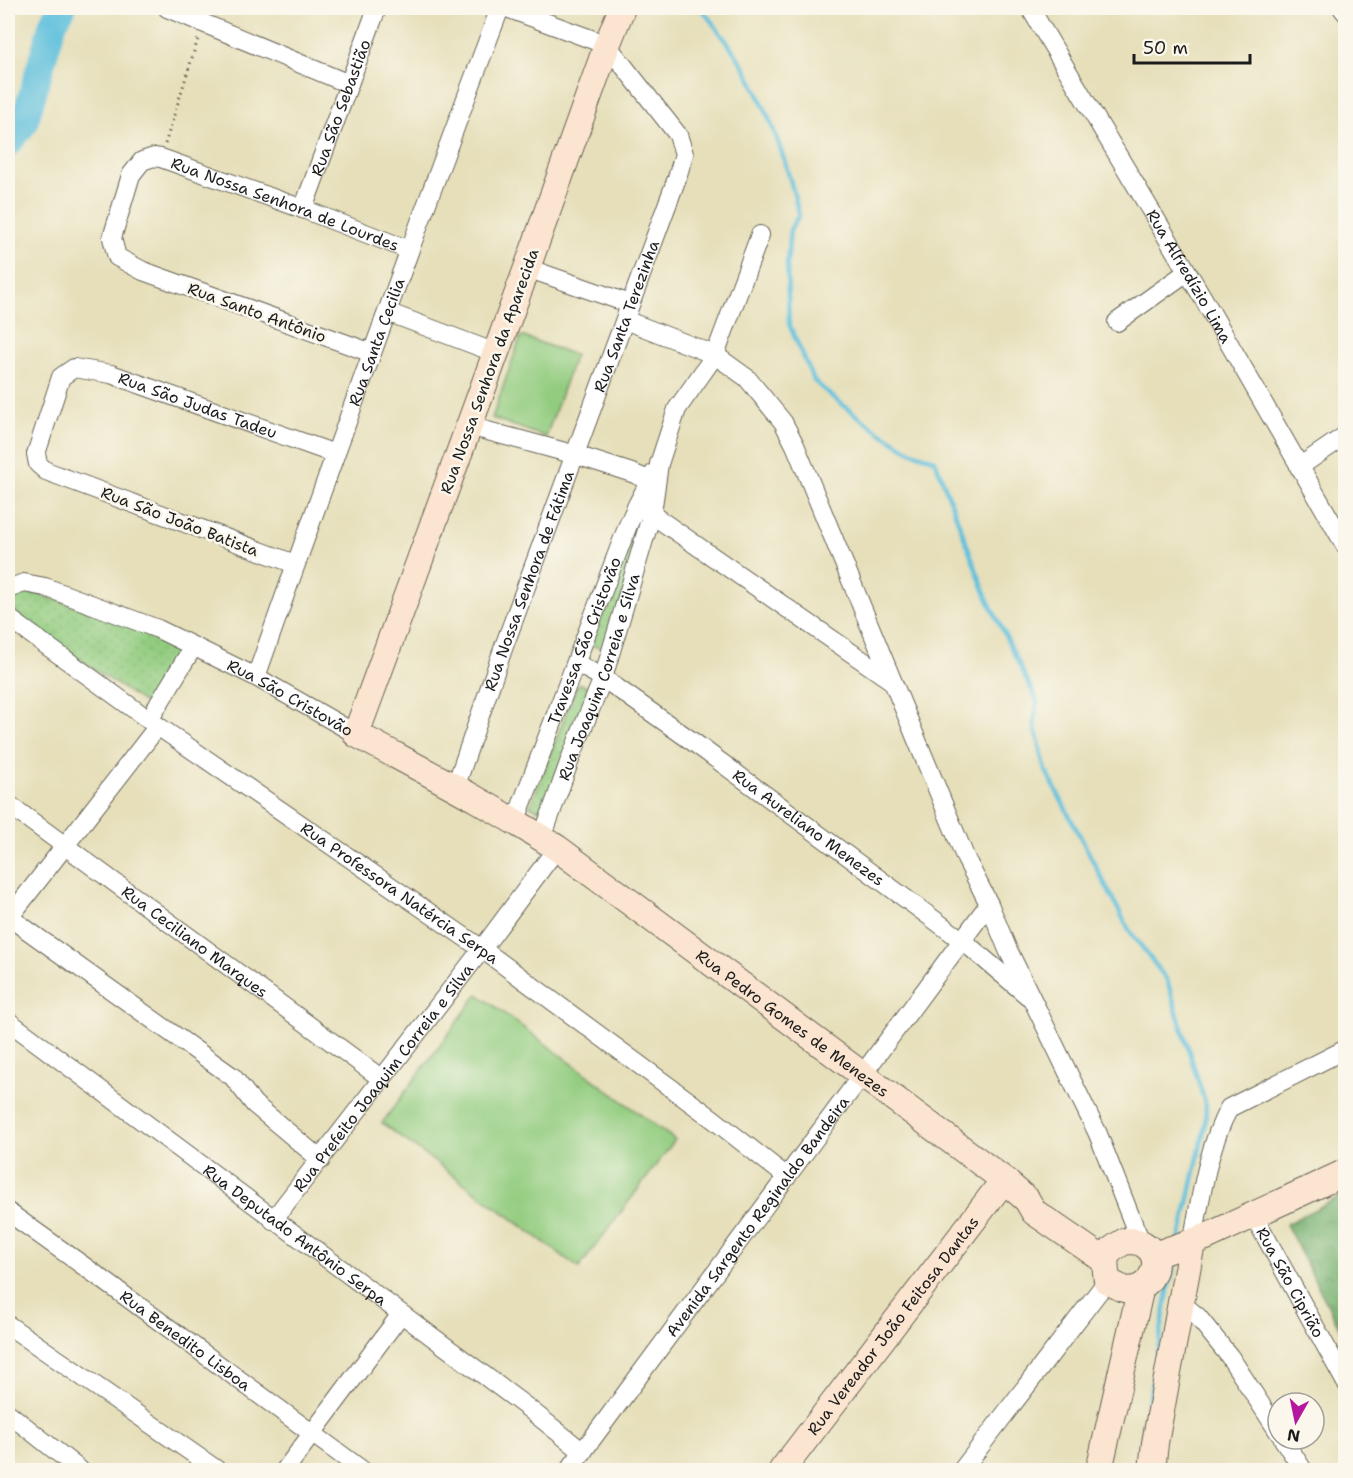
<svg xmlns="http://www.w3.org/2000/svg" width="1353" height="1478" font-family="'Shantell Sans',sans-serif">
	<defs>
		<pattern id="forest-crowns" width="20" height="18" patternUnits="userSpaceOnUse" patternTransform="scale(1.5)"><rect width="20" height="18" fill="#75b06e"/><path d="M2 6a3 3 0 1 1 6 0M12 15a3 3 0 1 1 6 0" fill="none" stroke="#5f8e5a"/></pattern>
		<pattern id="park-dots" width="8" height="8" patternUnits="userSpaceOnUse" patternTransform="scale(1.5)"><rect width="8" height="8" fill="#92cc7f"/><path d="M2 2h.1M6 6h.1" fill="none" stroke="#7daf6d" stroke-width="1.8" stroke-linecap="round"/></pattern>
	</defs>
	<rect width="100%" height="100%" fill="#fbf7ec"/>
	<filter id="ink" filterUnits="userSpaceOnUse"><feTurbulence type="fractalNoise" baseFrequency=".0167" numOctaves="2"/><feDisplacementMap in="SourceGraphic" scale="12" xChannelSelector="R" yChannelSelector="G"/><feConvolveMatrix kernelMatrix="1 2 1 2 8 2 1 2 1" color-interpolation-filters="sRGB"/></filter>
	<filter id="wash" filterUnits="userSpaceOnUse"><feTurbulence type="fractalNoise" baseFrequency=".008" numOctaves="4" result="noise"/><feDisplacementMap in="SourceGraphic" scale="24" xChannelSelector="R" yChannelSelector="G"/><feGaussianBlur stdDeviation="1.35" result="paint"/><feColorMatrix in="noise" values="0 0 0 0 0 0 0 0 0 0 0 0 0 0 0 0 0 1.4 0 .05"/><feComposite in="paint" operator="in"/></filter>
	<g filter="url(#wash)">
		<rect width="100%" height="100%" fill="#e6dfba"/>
		<path fill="url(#forest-crowns)" stroke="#486645" stroke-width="1.5" d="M1345,1194V1339L1286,1224Z"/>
		<path fill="url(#park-dots)" stroke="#57744e" stroke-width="1.5" d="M631,524L645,529L605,649L591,645Z
			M19,588L173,638L179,648V656L146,704L27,624C15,611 4,603 19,588Z
			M578,683L595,690L546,813L530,806Z"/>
		<path fill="#92cc7f" stroke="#57744e" stroke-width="1.5" d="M521,336L575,355L546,437L492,418Z
			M478,994L675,1140L579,1268L382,1123Z"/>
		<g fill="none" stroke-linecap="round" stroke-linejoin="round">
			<path stroke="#5ec0dc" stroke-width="4.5" d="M701,8C716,27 735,51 747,72C771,117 788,165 799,215L790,230L787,265L789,324L814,381L835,399L879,432L910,451L935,460L987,598L1037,701L1034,723L1046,771L1129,930L1167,980L1206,1106L1205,1126L1180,1238
				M1137,1470L1169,1285L1176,1258"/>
			<path stroke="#5ec0dc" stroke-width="28" d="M8,143L24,123L53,23L62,8"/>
		</g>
	</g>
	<g filter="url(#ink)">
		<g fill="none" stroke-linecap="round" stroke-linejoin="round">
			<defs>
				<g id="street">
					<path d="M167,8L349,84"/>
					<path id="s1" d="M1030,8L1203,298L1346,547"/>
					<path d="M1342,8L1346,13"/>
					<path id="s2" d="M303,209L377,8"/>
					<path d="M527,268L630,304"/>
					<path d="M387,312L496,353"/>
					<path d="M625,320L715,355L747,378L783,422L795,445L966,859L989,904L1008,950L1098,1134L1135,1228L1142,1243"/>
					<path d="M1117,322L1187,272"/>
					<path id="s3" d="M372,353L143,271L117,257L112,238L131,175L142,161L154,157L161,158L303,209L409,250"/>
					<path d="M469,426L576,455L632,473L656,483"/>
					<path d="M1299,467L1346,435"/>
					<path d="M644,509L892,681"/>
					<path id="s4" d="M295,564L46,471L38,464L36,454L61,377L74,368L111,374L335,454"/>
					<path id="s5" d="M8,589L24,583L45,587L158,629L256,677L356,734"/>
					<path id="s6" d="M8,616L10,619L149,720L482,949L713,1119L787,1177"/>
					<path id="s7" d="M576,663L603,678L696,744L963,941L1028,996"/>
					<path id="s8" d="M256,677C335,453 416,230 500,8"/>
					<path d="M149,720L193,647"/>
					<path id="s9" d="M455,788L503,649L677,178L684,154L678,135L607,45L507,8"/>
					<path id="s10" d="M8,804L382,1079"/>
					<path id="s11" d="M515,822L628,525L637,505L654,473"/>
					<path id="s12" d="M542,838L571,757L603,678L652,513L659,464L677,409L715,355L760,235"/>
					<path d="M9,917L233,1077L254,1104L321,1160"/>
					<path d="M8,919L158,726"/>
					<path id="s13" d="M8,1021L528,1408L583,1452"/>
					<path id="s14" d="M8,1212L102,1279L362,1470"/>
					<path id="s15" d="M1253,1214L1346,1383"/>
					<path id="s16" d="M273,1220L482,949L557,848"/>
					<path d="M1192,1243C1201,1198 1207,1149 1229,1108L1346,1049"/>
					<path d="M1181,1303L1198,1317L1230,1357L1278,1431"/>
					<path d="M8,1325L217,1470"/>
					<path d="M8,1413L80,1470"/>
					<path d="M1283,1439L1303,1470"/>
					<path d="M285,1470L401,1314"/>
					<path id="s17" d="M569,1470L989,904"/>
					<path d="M962,1470L1107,1281"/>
				</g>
				<g id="secondary">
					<path id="s18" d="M622,8L607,45L527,268L356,734C424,771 493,806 557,848L1004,1180L1027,1200L1034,1212L1104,1260"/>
					<path d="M1125,1241C1131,1241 1138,1241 1143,1244C1168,1258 1150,1295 1124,1289C1118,1287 1112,1283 1107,1281C1104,1256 1103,1254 1125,1241Z"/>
					<path d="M1154,1255L1206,1237L1346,1172"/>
					<path id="s19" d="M782,1470L1004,1180"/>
					<path d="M1099,1470L1141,1287"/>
					<path d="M1152,1470L1155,1443L1192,1243"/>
				</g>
			</defs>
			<use href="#street" stroke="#636053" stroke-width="20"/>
			<use href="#secondary" stroke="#636053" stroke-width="28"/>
			<path stroke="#636053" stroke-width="3" stroke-dasharray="1.5 4.5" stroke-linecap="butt" d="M165,144L198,39"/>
			<use href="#street" stroke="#fff" stroke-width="18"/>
			<use href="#secondary" stroke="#fce5d0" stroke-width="26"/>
		</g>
	</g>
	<g text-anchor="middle" stroke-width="5" stroke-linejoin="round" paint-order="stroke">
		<g font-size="16" fill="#1c1c1c" stroke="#fbf7ec">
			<text dy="6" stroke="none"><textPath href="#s2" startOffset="108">Rua São Sebastião</textPath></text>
			<text dy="6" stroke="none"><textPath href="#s3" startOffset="528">Rua Nossa Senhora de Lourdes</textPath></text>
			<text dy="6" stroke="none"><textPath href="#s1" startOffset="312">Rua Alfredízio Lima</textPath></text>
			<text transform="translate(257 312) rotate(20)" y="6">Rua Santo Antônio</text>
			<text dy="6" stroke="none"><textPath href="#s9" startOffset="502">Rua Santa Terezinha</textPath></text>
			<text dy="6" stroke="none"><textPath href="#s8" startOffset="356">Rua Santa Cecilia</textPath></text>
			<text transform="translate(489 371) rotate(-70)" y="6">Rua Nossa Senhora da Aparecida</text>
			<text dy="6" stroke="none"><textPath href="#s4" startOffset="513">Rua São Judas Tadeu</textPath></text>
			<text transform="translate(180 521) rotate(21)" y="6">Rua São João Batista</text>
			<text dy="6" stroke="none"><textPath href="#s9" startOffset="220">Rua Nossa Senhora de Fátima</textPath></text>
			<text dy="6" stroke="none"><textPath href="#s11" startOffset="194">Travessa São Cristovão</textPath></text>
			<text dy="6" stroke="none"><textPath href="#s12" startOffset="171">Rua Joaquim Correia e Silva</textPath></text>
			<text dy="6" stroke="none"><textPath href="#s5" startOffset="308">Rua São Cristovão</textPath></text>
			<text dy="6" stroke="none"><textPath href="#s7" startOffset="285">Rua Aureliano Menezes</textPath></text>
			<text dy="6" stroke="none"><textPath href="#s6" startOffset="480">Rua Professora Natércia Serpa</textPath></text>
			<text dy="6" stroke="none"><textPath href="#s10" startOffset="232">Rua Ceciliano Marques</textPath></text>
			<text dy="6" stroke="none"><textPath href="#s18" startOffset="1298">Rua Pedro Gomes de Menezes</textPath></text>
			<text dy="6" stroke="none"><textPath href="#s16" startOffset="180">Rua Prefeito Joaquim Correia e Silva</textPath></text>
			<text dy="6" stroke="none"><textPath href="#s17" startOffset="316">Avenida Sargento Reginaldo Bandeira</textPath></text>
			<text dy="6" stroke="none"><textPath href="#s13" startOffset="358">Rua Deputado Antônio Serpa</textPath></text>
			<text dy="6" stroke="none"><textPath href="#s15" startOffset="78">Rua São Ciprião</textPath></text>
			<text dy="6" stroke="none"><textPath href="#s19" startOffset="182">Rua Vereador João Feitosa Dantas</textPath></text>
			<text dy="6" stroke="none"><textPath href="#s14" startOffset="219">Rua Benedito Lisboa</textPath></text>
		</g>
	</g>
	<rect width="1353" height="1478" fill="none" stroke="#fbf7ec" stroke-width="30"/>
	<g transform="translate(1296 1421) rotate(189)"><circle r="28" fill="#fbf7ec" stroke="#a29f99" stroke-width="1.5"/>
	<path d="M0-4.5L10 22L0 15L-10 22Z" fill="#b5179e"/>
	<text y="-9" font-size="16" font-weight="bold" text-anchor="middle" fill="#1c1c1c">N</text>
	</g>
	<path d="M1134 54v9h116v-9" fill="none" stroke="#1c1c1c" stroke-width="3"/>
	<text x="1143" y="54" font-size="18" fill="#1c1c1c" stroke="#fbf7ec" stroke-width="4.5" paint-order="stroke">50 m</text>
</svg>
